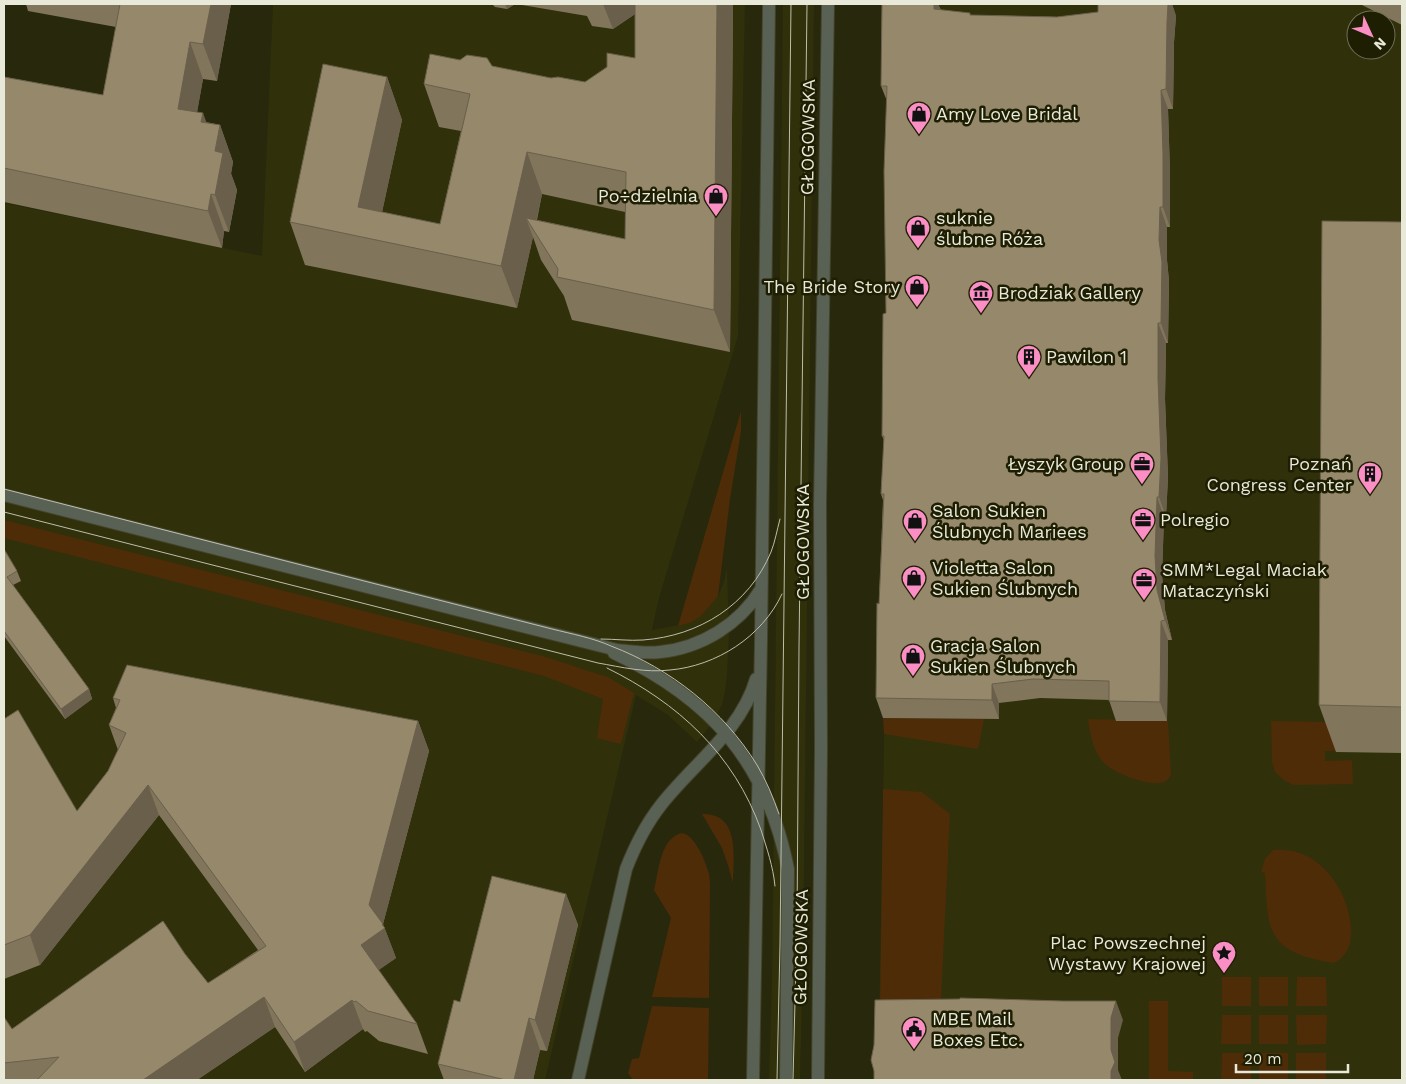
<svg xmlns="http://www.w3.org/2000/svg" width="1406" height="1084" font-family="'Work Sans',sans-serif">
	<rect width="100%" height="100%" fill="#28280c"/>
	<path fill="#30300b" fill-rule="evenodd" d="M273,4H745L738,336L659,598L652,630L690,623L718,596L724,582L727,568L729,634L727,675L725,691L722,705L711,725L697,742L668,715L636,695L545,1080H4V203L262,256Z
		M783,4H814L803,955L800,1080H769L772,980Z
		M890,4H1402V1080H878L884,748ZM1356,20H1386V50H1356Z"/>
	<path fill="#4e2c07" d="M741,411V431L730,499L718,596L701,616L690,623L678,626Z
		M4,520L546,657L610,678L634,693L621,744L597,738L603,699L544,676L4,538Z
		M883,718L984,719L978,749L884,734Z
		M1088,719L1168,721L1171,775C1169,778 1167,781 1163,782C1150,787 1113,773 1104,763C1093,752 1090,734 1088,719Z
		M1271,721L1335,722L1336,751H1325V761L1352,760L1353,784L1294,785L1285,781L1275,772L1272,762Z
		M883,789L922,792L950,814L940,1019L880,1017Z
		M702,814C741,813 733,858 733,883L728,865L722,848Z
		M682,833C695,835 706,862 709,874C710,879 710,885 710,890L709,998L652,997L671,918L654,890C659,871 660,838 682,833Z
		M1273,850C1285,849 1297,851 1307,856C1333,870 1349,899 1351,928C1351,939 1351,948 1343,956C1341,959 1337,961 1334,963C1311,959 1282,954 1272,930C1266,916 1266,889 1265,873L1261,872L1265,859Z
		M1222,977H1251V1006H1222Z
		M1259,977H1288V1006H1259Z
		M1297,977H1326L1327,1006H1296Z
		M1149,1001H1168V1071L1193,1072V1080H1149Z
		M652,1006L709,1008L708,1080H633L628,1073L632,1059L639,1058Z
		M1222,1015H1251V1044H1221Z
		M1259,1015H1288V1044H1259Z
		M1296,1015H1327L1326,1044L1297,1045Z
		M1222,1053H1251V1080H1221Z
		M1259,1053H1288V1080H1259Z
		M1296,1053H1326V1080H1296Z"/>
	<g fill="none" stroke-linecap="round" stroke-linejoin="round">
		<defs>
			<path id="minor" d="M4,495L617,650C631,651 645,654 660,652C701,648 740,624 761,589
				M614,653C711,699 767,762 788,869L786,1080
				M578,1080L626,869C635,846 646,824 661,805C693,764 741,731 756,679
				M753,1080L761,640L769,4
				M818,1080L821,748L820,504L828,4"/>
		</defs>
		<use href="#minor" stroke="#434329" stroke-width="14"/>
		<use href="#minor" stroke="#596054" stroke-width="12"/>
		<path stroke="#bdbeab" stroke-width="1" d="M4,489L552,629C572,634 593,638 611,646C671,669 723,710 757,765C766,780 773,797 779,814
			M4,512L598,663C621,667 645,673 670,670C716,666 762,637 782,594
			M601,639C615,639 629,641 643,640C699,636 749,605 771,552C775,542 777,530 780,519
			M607,668C678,703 734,754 761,830C767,849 773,866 775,886
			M777,1080L780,944L791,4
			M793,1080L797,924L799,647L807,4"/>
	</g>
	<path fill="#81755c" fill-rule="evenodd" d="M26,4H231L217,81L203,79L197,112L206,122L220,125L233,162L231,174L237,190L229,232L224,231L222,248L4,202V77L103,95L116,27L28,11Z
		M492,4H515L507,9L495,7Z
		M516,4H733L730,352L572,320L564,296L541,260L533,237L517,308L305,265L290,222L387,77L402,120L382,212L440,224L461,131L439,127L424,84L492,66L551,78L585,82L635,58V14L613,29L592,26L587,16ZM542,194L625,212V239L537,220Z
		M882,4H938L941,10L971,15L1057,17L1172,4L1176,16L1174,42L1173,109H1168L1170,173V227H1167V260L1169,281L1168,343H1166L1165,399L1168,477L1166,517H1164L1162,575L1165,610L1172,640H1168L1167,721H1116L1109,700L1040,698L999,703V719L883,718L876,698L879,604L883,500L881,494L884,440L882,436L886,313L887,101L881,86Z
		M1360,4H1402V25Z
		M1402,222V753L1336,752L1319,705Z
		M4,549L17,571L21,581L13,585L89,689L92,699L65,719L4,636Z
		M113,698L418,721L429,751L383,924L396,958L378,970L417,1024L428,1054L379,1041L367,1031L365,1032L363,1029L305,1072L275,1027L197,1080H4V1017L12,1029L185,954L208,983L258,950L159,815L40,965L4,979V719L77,811L108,771L118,750L109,725L116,708Z
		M566,894L578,925L547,1051L540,1050L533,1080H444L438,1064L460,1002Z"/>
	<path fill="#695f4b" d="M211,4H231L217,81L203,44Z
		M505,4H515L507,9Z
		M603,4H650L613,29Z
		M717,4H733L730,352L714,310Z
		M934,4H938L942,14L934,9Z
		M1168,4H1172L1176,16L1174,42L1173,109L1166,89L1167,22Z
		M190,42L203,79L191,146L178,109Z
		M387,77L402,120L376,240L358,207Z
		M1161,90L1168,109L1170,173V227L1163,207Z
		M203,113L216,148L220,125L233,162L231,173L237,190L229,232L215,195L201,122Z
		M527,152L542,194L534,231L526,218L533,237L517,308L501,266Z
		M211,194L224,231L222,248L208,211Z
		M1160,207L1167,227V260L1169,281L1168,343L1161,323L1159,240Z
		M1158,323L1166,343L1165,399L1168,477L1166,517L1159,497L1158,379Z
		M1157,497L1164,517L1162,575L1165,610L1172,640L1165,620L1157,590L1155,556Z
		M1161,621L1168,640L1167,721L1160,702Z
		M992,684L999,703V719L992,700Z
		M89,689L92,699L65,719L61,709Z
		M418,721L429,751L383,924L396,958L372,975L361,945L369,905Z
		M148,785L159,815L40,965L30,935Z
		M566,894L578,925L547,1051L535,1020Z
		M264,997L275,1027L197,1080H143Z
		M352,1000L363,1029L305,1072L294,1042Z
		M1116,1001L1123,1020L1118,1038V1070L1122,1080H1111V1018Z
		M529,1018L540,1050L533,1080H514Z"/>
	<path fill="#96886b" stroke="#695f4b" d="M120,4H211L203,44L190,42L178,109L203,113L201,122L220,125L215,151L223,153L215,195L211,194L208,211L4,168V77L103,95Z
		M635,4H717L714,310L557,277L558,269L526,218L625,239L626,172L527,152L501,266L290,222L323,64L387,77L358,207L440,224L470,94L424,84L430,54L460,60L467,55L487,58L492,66L551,78L558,77L585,82L607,67V53L635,58Z
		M882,4H934V9L970,13V15L1057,17L1098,12V4H1168L1167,22L1166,89L1161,90L1163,154V207H1160L1159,240L1162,262L1161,323H1158V379L1161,458L1159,497H1157L1155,556L1157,590L1165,620L1161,621L1160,702L1109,701V681L1033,679L992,684V700L876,698L877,603L879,604L884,494H881L884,436H882L883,314L886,313L884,171L887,86H881Z
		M1322,221L1402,222V707L1319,705Z
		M4,549L17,571L7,577L89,689L61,709L4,631Z
		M127,665L418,721L369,905L383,924L382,925L385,928L361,945L417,1024L368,1011L356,1001L354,1002L352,1000L294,1042L264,997L143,1080H37L59,1057L4,1063V1017L12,1029L163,921L185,954L208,983L266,946L148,785L30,935L4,945V719L18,710L77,811L108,771L126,733L109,725L120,700L113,698Z
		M492,876L566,894L535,1020L529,1018L514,1080H506L438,1064L454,1000L460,1002Z
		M960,998L1063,1001H1116L1111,1018V1050L1115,1062L1111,1071V1080H874V1071L871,1060L874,1045L875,1000L960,999Z"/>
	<defs>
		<symbol id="shop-pin" viewBox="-11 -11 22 30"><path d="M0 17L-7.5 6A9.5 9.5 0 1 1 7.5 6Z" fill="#fb8fc5" stroke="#1e1e03"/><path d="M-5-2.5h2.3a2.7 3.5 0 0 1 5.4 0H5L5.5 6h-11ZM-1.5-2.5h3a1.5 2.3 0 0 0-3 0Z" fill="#111"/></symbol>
		<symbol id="museum-pin" viewBox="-11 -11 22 30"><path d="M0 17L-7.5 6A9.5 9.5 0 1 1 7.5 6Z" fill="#fb8fc5" stroke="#1e1e03"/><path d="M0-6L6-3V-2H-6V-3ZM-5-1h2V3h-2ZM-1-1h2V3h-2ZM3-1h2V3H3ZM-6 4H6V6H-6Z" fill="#111"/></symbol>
		<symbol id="building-pin" viewBox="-11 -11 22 30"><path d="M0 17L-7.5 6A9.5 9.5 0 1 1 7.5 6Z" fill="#fb8fc5" stroke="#1e1e03"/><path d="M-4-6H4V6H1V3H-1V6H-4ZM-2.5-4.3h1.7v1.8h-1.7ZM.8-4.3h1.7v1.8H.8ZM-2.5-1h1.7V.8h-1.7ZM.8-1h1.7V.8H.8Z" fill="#111"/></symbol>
		<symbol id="office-pin" viewBox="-11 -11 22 30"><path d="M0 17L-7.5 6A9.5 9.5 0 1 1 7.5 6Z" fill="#fb8fc5" stroke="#1e1e03"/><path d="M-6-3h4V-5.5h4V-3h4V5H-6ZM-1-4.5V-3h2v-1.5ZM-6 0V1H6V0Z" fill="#111"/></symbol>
		<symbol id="sight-pin" viewBox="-11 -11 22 30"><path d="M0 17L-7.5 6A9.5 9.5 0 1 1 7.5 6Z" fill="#fb8fc5" stroke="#1e1e03"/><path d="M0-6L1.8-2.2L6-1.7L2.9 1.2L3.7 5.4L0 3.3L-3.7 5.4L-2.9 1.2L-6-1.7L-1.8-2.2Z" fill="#111"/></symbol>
		<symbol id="civic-pin" viewBox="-11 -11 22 30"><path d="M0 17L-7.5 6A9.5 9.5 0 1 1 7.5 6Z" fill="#fb8fc5" stroke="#1e1e03"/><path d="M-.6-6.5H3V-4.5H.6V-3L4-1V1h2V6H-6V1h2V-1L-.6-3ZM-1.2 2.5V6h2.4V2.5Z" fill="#111"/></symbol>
	</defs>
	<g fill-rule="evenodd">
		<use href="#shop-pin" x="905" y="100" width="28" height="38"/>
		<use href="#shop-pin" x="702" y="182" width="28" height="38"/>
		<use href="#shop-pin" x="904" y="214" width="28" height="38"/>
		<use href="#shop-pin" x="903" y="273" width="28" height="38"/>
		<use href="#museum-pin" x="967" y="279" width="28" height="38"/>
		<use href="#building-pin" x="1015" y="343" width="28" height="38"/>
		<use href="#office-pin" x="1128" y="450" width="28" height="38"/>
		<use href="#building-pin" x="1356" y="460" width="28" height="38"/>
		<use href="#office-pin" x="1129" y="506" width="28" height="38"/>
		<use href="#shop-pin" x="901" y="507" width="28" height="38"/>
		<use href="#shop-pin" x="900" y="564" width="28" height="38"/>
		<use href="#office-pin" x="1130" y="566" width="28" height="38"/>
		<use href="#shop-pin" x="899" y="642" width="28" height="38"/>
		<use href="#sight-pin" x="1210" y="939" width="28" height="38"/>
		<use href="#civic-pin" x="900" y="1015" width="28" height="38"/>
	</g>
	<g text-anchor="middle" stroke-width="5" stroke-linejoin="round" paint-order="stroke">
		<g font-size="18" fill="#e8e9d8" stroke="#1e1e03" text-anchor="start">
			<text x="936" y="120">Amy Love Bridal</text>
			<text x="698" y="202" text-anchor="end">Po÷dzielnia</text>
			<text x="936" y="224">suknie<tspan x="936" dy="21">ślubne Róża</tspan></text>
			<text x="900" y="293" text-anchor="end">The Bride Story</text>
			<text x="998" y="299">Brodziak Gallery</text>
			<text x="1046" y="363">Pawilon 1</text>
			<text x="1124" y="470" text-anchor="end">Łyszyk Group</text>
			<text x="1352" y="470" text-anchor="end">Poznań<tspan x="1352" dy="21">Congress Center</tspan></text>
			<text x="932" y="517">Salon Sukien<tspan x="932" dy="21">Ślubnych Mariees</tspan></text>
			<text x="1160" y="526">Polregio</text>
			<text x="932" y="574">Violetta Salon<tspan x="932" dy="21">Sukien Ślubnych</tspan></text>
			<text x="1162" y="576">SMM*Legal Maciak<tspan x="1162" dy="21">Mataczyński</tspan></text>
			<text x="930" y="652">Gracja Salon<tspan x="930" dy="21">Sukien Ślubnych</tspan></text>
			<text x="1206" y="949" text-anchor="end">Plac Powszechnej<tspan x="1206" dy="21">Wystawy Krajowej</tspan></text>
			<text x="932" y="1025">MBE Mail<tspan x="932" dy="21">Boxes Etc.</tspan></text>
		</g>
		<g font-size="18" fill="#e8e9d8" stroke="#1e1e03">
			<text transform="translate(808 137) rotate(-89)" y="6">GŁOGOWSKA</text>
			<text transform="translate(803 542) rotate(-90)" y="6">GŁOGOWSKA</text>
			<text transform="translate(801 947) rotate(-89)" y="6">GŁOGOWSKA</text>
		</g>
	</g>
	<rect width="1406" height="1084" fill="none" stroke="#e8e9d8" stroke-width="10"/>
	<g transform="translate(1371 35) rotate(134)"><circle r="24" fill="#1e1e03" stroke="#6f6f58"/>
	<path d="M0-4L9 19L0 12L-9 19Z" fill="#fb8fc5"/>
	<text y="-8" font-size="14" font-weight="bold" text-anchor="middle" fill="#e8e9d8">N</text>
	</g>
	<path d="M1236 1064v8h112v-8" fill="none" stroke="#e8e9d8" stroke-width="2.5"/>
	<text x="1244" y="1064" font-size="15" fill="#e8e9d8" stroke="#1e1e03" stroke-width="4" paint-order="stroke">20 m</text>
</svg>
